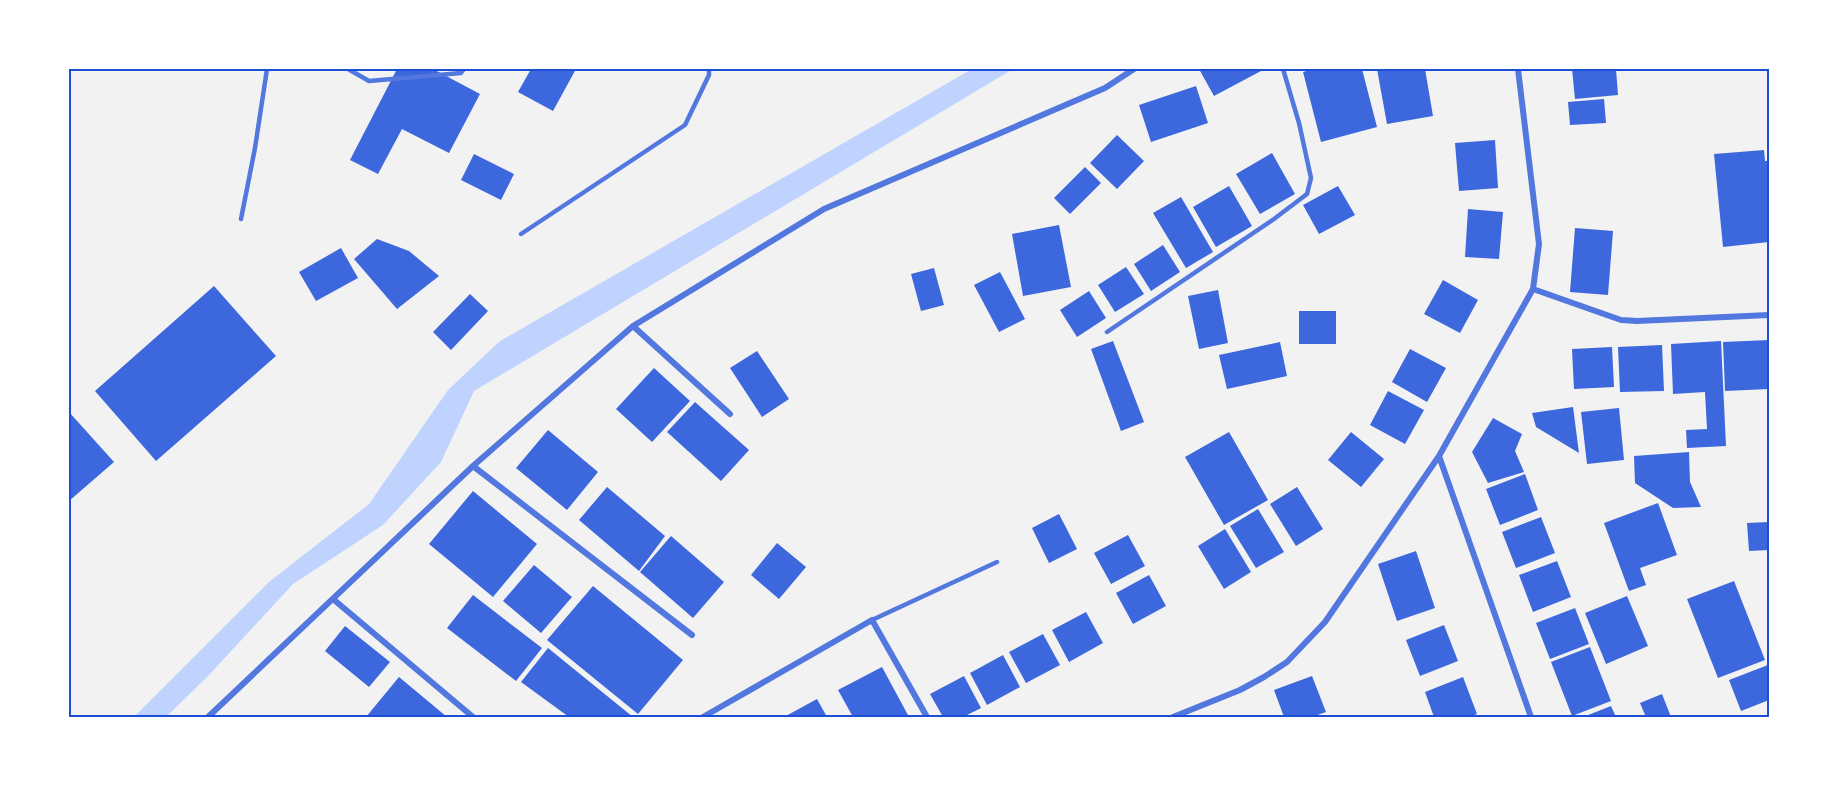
<svg xmlns="http://www.w3.org/2000/svg" width="1838" height="786" font-family="Mulish,sans-serif">
	<rect width="100%" height="100%" fill="#f2f2f2"/>
	<path fill="#bfd3fe" d="M972,69H1013L474,391L441,462L383,525L293,584L209,675L166,717H134L269,582L369,504L448,390L500,341Z"/>
	<path fill="#3d67dc" d="M397,69H433L480,94L449,153L402,129L378,174L350,160Z
		M531,69H576L553,111L518,92Z
		M1199,69H1260L1261,71L1214,96Z
		M1314,69H1362L1377,127L1321,142L1303,72Z
		M1377,69H1425L1433,116L1387,124Z
		M1572,69H1616L1618,95L1575,99Z
		M1196,86L1208,123L1151,142L1139,105Z
		M1604,99L1606,123L1570,125L1568,102Z
		M1117,135L1144,161L1117,189L1090,163Z
		M1495,140L1498,188L1459,191L1455,143Z
		M1764,150L1765,161H1769V242L1723,247L1714,154Z
		M1272,153L1295,194L1260,214L1236,174Z
		M474,154L514,174L501,200L461,180Z
		M1085,167L1101,183L1070,214L1054,198Z
		M1229,186L1252,226L1216,247L1193,207Z
		M1338,186L1355,215L1319,234L1303,205Z
		M1181,197L1213,252L1186,268L1153,213Z
		M1468,209L1503,212L1499,259L1465,257Z
		M1059,225L1071,287L1023,296L1012,234Z
		M1575,228L1613,231L1608,295L1570,292Z
		M377,239L409,251L439,276L397,309L354,259Z
		M1163,245L1180,272L1151,291L1134,264Z
		M341,248L358,278L316,301L299,272Z
		M1126,267L1144,294L1115,312L1098,285Z
		M934,268L944,305L921,311L911,274Z
		M1000,272L1025,319L999,332L974,285Z
		M1443,280L1478,300L1460,333L1424,314Z
		M214,286L276,356L156,461L95,391Z
		M1218,290L1228,343L1199,349L1188,296Z
		M1089,291L1106,318L1077,337L1060,310Z
		M470,294L488,311L451,350L433,332Z
		M1299,311H1336V344H1299Z
		M1769,340V389L1725,391L1723,342Z
		M1113,341L1144,422L1121,431L1091,349Z
		M1721,341L1726,446L1687,448L1686,430L1707,429L1705,392L1673,394L1671,344Z
		M1280,342L1287,376L1227,389L1219,355Z
		M1662,345L1664,391L1620,392L1618,347Z
		M1612,347L1614,387L1574,389L1572,349Z
		M1410,349L1446,368L1427,402L1392,382Z
		M757,351L789,399L762,417L730,368Z
		M654,368L690,401L652,442L616,409Z
		M1388,391L1424,410L1405,444L1370,425Z
		M695,402L749,450L721,481L667,432Z
		M1573,407L1579,453L1536,427L1532,413Z
		M1619,408L1624,460L1587,464L1581,412Z
		M69,412L114,462L69,501Z
		M1493,418L1522,434L1515,451L1524,472L1488,483L1472,452Z
		M548,430L598,472L567,510L516,468Z
		M1229,432L1268,500L1224,525L1185,457Z
		M1351,432L1384,459L1361,487L1328,460Z
		M1689,452L1690,482L1701,507L1673,508L1635,483L1634,456Z
		M1525,474L1538,510L1500,525L1486,489Z
		M607,487L665,536L639,571L579,520Z
		M1297,487L1323,529L1296,546L1270,504Z
		M473,491L537,544L493,597L429,544Z
		M1658,503L1677,555L1640,568L1646,585L1629,591L1604,523Z
		M1258,509L1284,552L1256,568L1230,526Z
		M1059,514L1077,549L1049,563L1032,528Z
		M1541,517L1555,553L1516,568L1502,532Z
		M1769,522V550L1749,551L1747,523Z
		M1225,529L1251,572L1224,589L1198,546Z
		M1128,535L1145,566L1111,584L1094,553Z
		M671,536L724,582L693,618L640,572Z
		M777,543L806,567L779,599L751,575Z
		M1416,551L1435,608L1397,621L1378,564Z
		M1557,561L1571,597L1533,612L1519,575Z
		M534,565L572,597L541,633L503,601Z
		M1149,575L1166,606L1133,624L1116,593Z
		M1734,581L1765,660L1718,678L1687,599Z
		M593,586L683,660L638,714L547,640Z
		M473,595L542,648L516,681L447,628Z
		M1627,596L1648,646L1606,664L1585,613Z
		M1575,608L1589,644L1550,659L1536,623Z
		M1086,612L1103,643L1069,662L1052,630Z
		M1444,625L1458,661L1420,676L1406,640Z
		M345,626L390,662L369,687L325,651Z
		M1043,634L1060,665L1026,683L1009,652Z
		M1590,647L1611,701L1572,716L1551,662Z
		M548,648L633,717H569L521,682Z
		M1003,655L1020,687L987,705L970,673Z
		M1768,665L1769,700L1741,711L1729,680Z
		M882,667L909,717H853L838,690Z
		M964,676L981,708L963,717H943L930,694Z
		M1312,676L1326,712L1312,717H1284L1274,690Z
		M399,677L447,717H366Z
		M1463,677L1477,714L1469,717H1434L1425,692Z
		M1662,694L1671,717H1646L1640,703Z
		M817,699L827,717H784Z
		M1611,706L1616,717H1583Z"/>
	<g fill="none" stroke-linecap="round" stroke-linejoin="round">
		<path stroke="#5277de" stroke-width="4.5" d="M348,69L369,81L461,73L464,69
			M241,219L255,148L267,69
			M521,234L685,125L709,75V69
			M1107,332L1274,219L1307,194L1311,178L1299,123L1283,69
			M872,620L997,562"/>
		<path stroke="#5277de" stroke-width="6" d="M1533,289L1621,320L1637,321L1769,315
			M633,326L730,414
			M1439,456L1531,717
			M473,466L692,635
			M333,599L473,717
			M208,717L473,466L633,326L824,209L1105,88L1134,69
			M703,717L872,620L927,717
			M1173,717L1240,690L1264,677L1287,662L1325,622L1439,456L1533,289L1539,244L1518,69"/>
	</g>
	<rect width="1838" height="786" fill="none" stroke="#ffffff" stroke-width="141"/>
	<rect x="70" y="70" width="1698" height="646" fill="none" stroke="#1d4ed8" stroke-width="2"/>
</svg>
